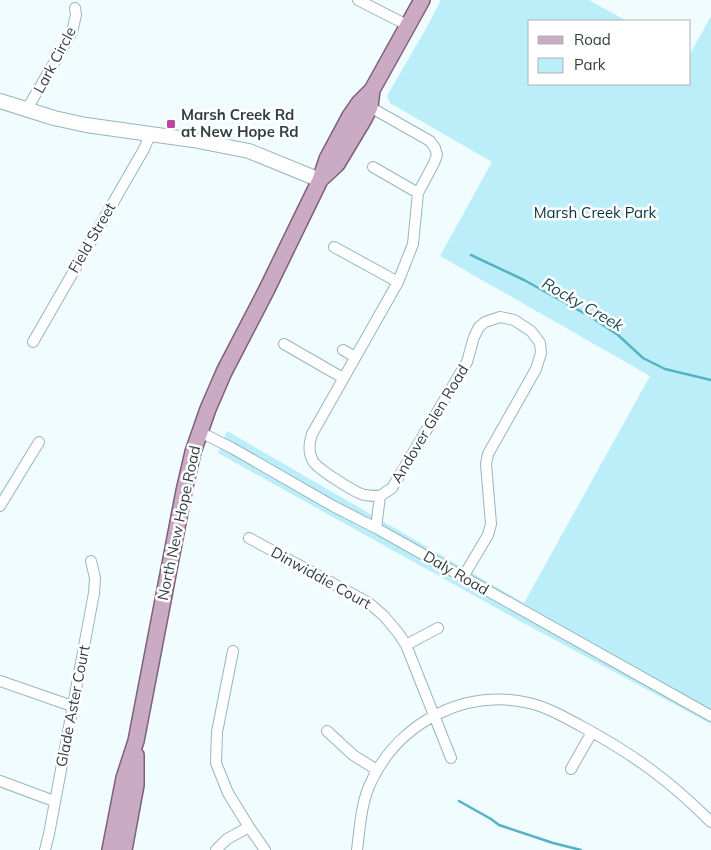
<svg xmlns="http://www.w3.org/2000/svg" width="711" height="850" font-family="Mulish,sans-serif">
	<rect width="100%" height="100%" fill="#f0fcff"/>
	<path fill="#bbeef9" d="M441,0H589L627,21H530V84H690V54L711,16V724L518,620L218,453L227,431L524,603L650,376L440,256L492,162L390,103L387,96L428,25Z"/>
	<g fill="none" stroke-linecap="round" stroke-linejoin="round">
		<path stroke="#55b2c5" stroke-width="2.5" d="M471,255L524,280L591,317L618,335L643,358L665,369L711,380
			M459,801L491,819L499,825L553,843L581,850"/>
		<defs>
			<path id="street" d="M358,0L407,25
				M370,107L430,141L435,148L437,155L434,163L418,193L413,244L398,282L312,434C309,444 308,452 313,461C317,469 352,490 361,494C367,496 374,496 380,496L392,488L467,362L474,337L479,327L485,322L500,317L514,320L531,331L540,343L541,353L536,369L488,454L486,464L491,524L488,535L463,577
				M27,109L72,32L76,15L75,8
				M373,167L418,193
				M334,247L398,282
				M33,342L144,149L150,135
				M284,344L343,378
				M343,350L355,357
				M200,432L232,448L333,506L376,528L711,716
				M0,506L39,442
				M376,528L380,496
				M249,538L369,603L384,616L399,634L406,645L451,758
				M406,645L438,628
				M233,651L217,732L216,763L228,793L249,827L265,850
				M0,681L72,706
				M327,731L353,755L377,770
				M571,769L592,732
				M0,781L54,801
				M45,850L49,834L94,593L95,578L91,561
				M216,850L227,839L249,827
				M357,850C360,827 361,801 372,780C400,722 466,688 529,703C547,707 564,717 581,726C633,754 669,780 711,822"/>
			<path id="secondary" d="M0,101L54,118L86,125L193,140L249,151L320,180"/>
			<path id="primary" d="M322,178L337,164L364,119L370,107L372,90
				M110,850L124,778L136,741L184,491L193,452L208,409L224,372L267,289L320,180L327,159L350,116L359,103L372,90L422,0
				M124,850L136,785V755"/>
		</defs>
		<use href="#street" stroke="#98b6bd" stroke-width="12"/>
		<use href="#secondary" stroke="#98b6bd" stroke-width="16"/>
		<use href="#primary" stroke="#7f607c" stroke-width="18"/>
		<use href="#street" stroke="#fff" stroke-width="10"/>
		<use href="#secondary" stroke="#fff" stroke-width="14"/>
		<use href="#primary" stroke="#cbaac4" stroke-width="15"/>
	</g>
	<rect fill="#b847a3" stroke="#fff" stroke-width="2" x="166" y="119" width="10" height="10" rx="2.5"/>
	<g text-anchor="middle" stroke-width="5" stroke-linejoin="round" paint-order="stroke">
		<g font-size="15" fill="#323f42" stroke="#fff">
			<text transform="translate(55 60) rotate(-62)" y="5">Lark Circle</text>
			<text transform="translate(92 238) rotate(-60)" y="5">Field Street</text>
			<text transform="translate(430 424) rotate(-59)" y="5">Andover Glen Road</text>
			<text transform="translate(179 523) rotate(-78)" y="5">North New Hope Road</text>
			<text transform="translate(456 573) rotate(30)" y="5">Daly Road</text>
			<text transform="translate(321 578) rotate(29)" y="5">Dinwiddie Court</text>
			<text transform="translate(73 706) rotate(-79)" y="5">Glade Aster Court</text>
		</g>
		<g font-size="15" font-weight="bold" fill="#323f42" stroke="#fff" text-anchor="start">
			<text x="181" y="120">Marsh Creek Rd<tspan x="181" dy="17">at New Hope Rd</tspan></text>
		</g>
		<g font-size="15" fill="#06343c" stroke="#fff">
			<text x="595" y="218">Marsh Creek Park</text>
		</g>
		<g font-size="16" font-style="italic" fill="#244e57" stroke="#fff">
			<text transform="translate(583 304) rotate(30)" y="6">Rocky Creek</text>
		</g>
	</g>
	<rect x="528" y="20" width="162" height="65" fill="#ffffff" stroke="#adb2b3"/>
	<rect x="538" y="36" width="25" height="8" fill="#cbaac4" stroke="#adb2b3"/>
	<text x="574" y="45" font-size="15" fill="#323f42">Road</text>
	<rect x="538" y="58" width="25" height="15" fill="#bbeef9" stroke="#adb2b3"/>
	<text x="574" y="70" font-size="15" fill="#323f42">Park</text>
</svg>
